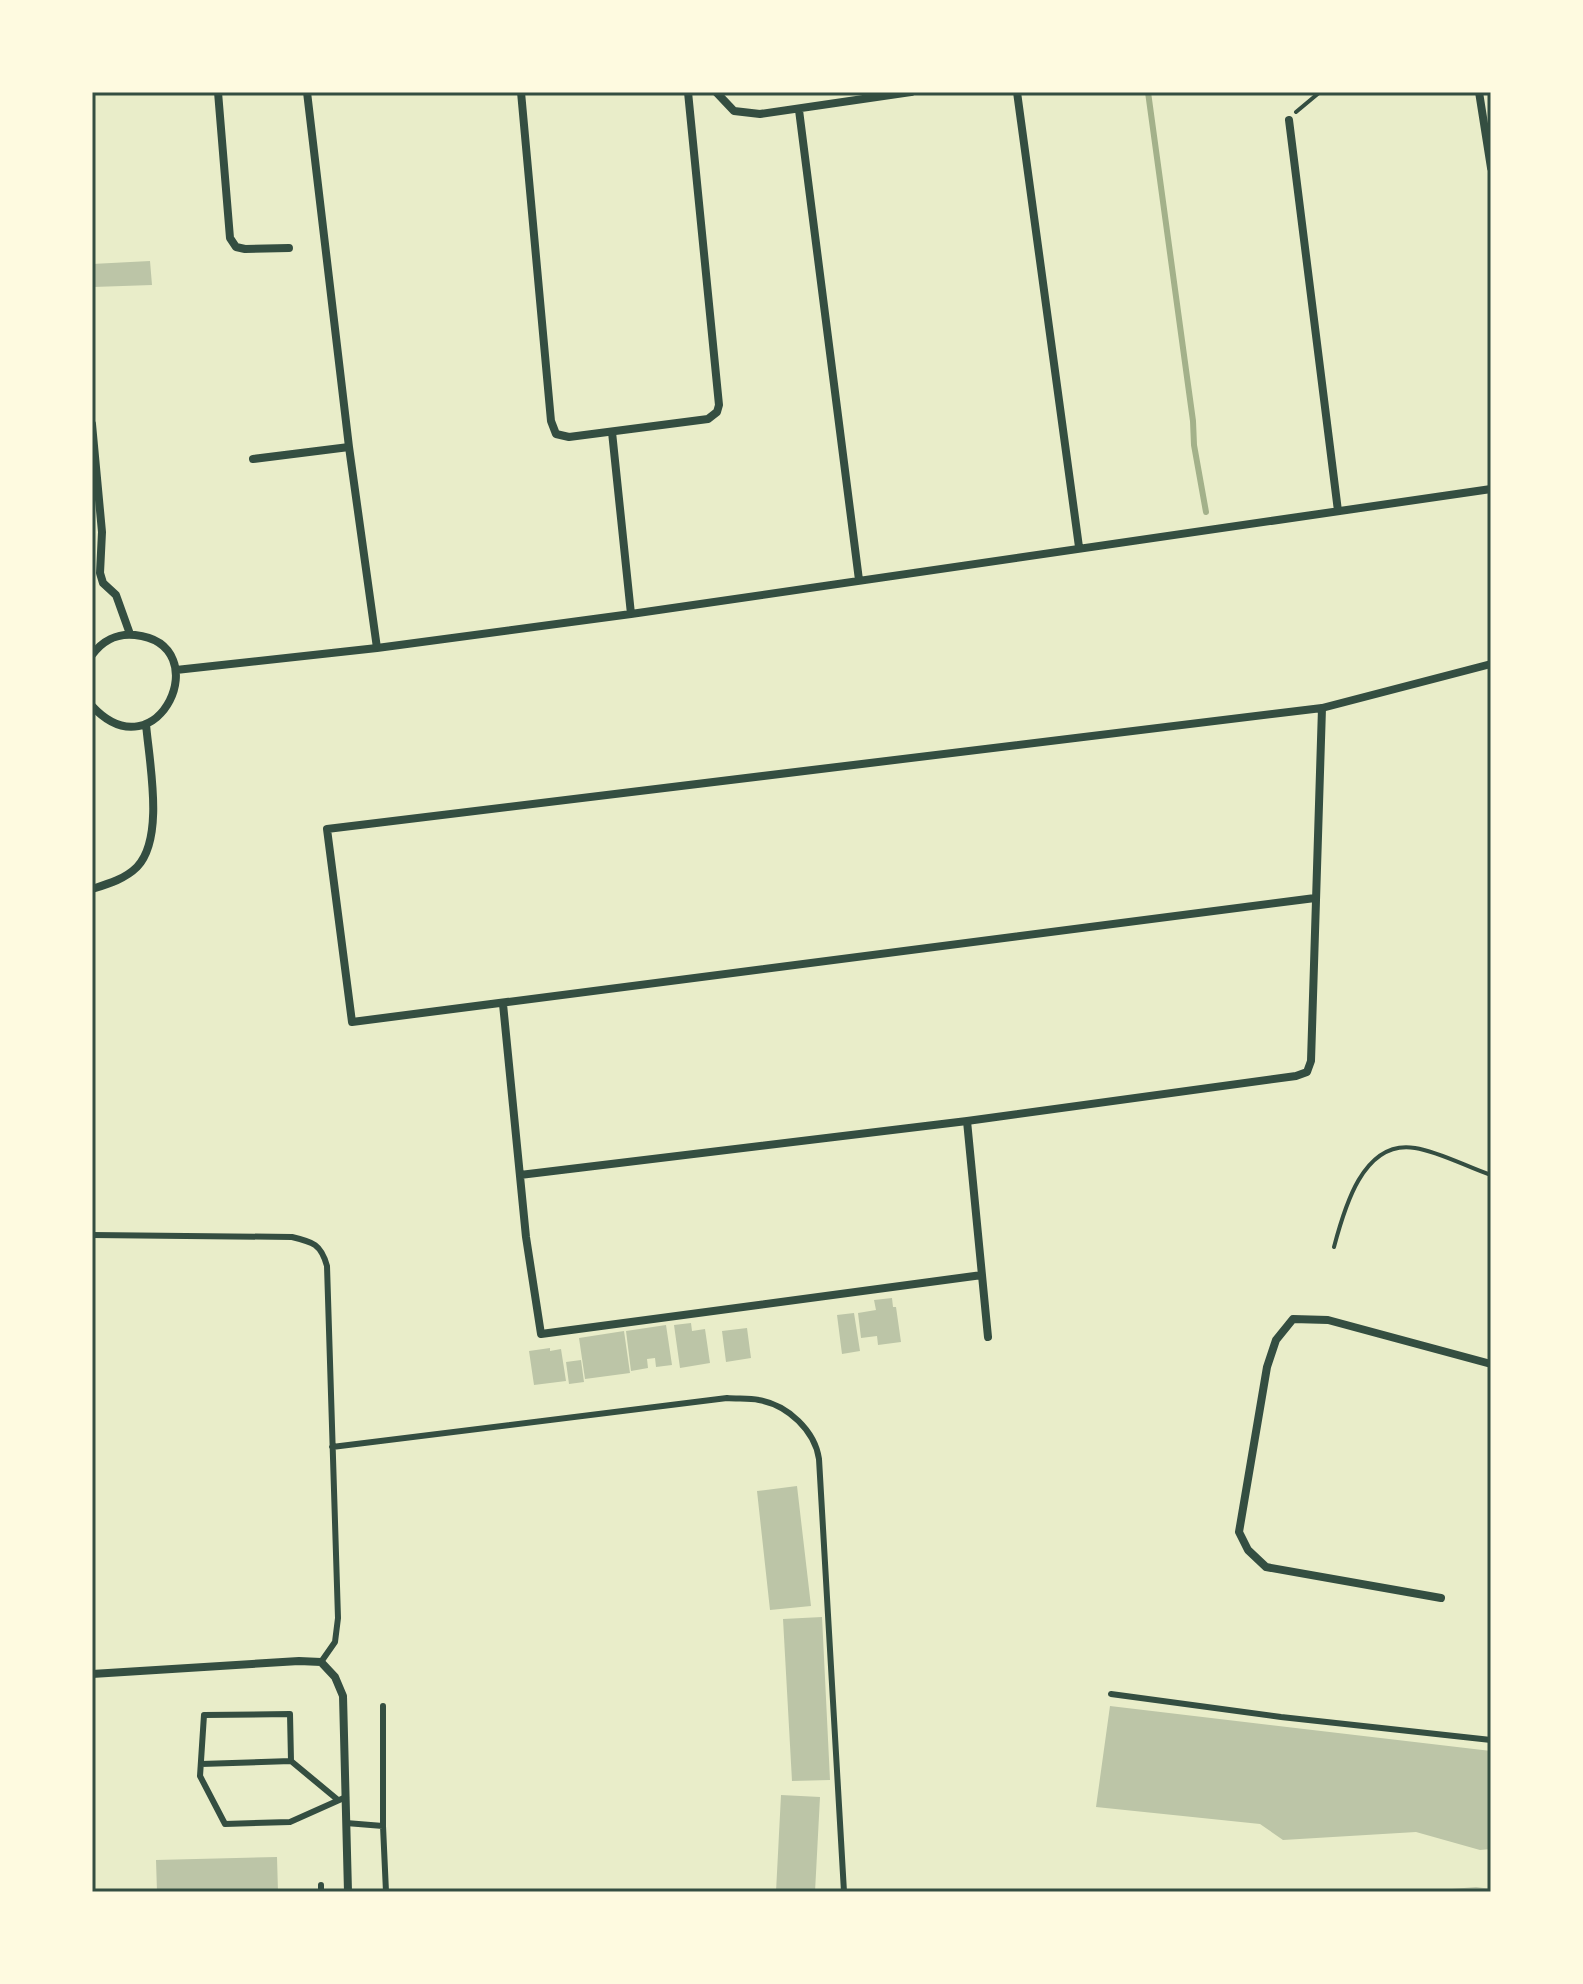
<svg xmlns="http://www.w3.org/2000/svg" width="1583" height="1984" font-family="Helvetica,sans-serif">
	<rect width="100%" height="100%" fill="#e9edc9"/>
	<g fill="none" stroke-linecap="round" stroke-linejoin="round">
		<path stroke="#a3b18a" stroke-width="6" d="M1148,92L1193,421L1194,445L1206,512"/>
	</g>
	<path fill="#bcc5a7" d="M150,261L152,285L93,287L92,264Z
		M892,1298L893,1307H896L901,1342L878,1345L877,1336L861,1338L858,1313L876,1310L874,1300Z
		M854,1313L860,1351L842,1354L837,1315Z
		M691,1323L692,1331L705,1329L710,1363L680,1368L674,1325Z
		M666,1325L672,1365L656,1367L655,1358L647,1359L648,1368L631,1371L626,1331Z
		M747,1328L751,1358L726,1362L722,1331Z
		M624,1331L630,1373L585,1379L579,1338Z
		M550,1348V1351L561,1349L566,1381L534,1385L529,1351Z
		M581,1360L584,1382L569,1384L566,1362Z
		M797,1486L811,1606L770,1610L757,1491Z
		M822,1617L830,1780L792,1781L783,1619Z
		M1110,1706L1491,1751V1849L1480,1850L1416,1832L1283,1840L1260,1824L1096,1807Z
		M781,1795L820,1797L815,1892H776Z
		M277,1857L278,1892H157L156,1860Z
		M1476,1887L1491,1889V1892H1441L1440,1890Z"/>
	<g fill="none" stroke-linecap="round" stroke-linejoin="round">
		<path stroke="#344e41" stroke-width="4" d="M1296,112L1320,92
			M1334,1247C1344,1209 1363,1139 1415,1148C1440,1152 1467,1167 1491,1175"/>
		<path stroke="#344e41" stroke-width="6" d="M92,1235L292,1237C313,1242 321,1244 327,1266L338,1618L335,1642L321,1662
			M332,1447L727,1398C738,1399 749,1398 759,1400C788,1405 815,1431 819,1459L844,1892
			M1111,1694L1281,1717L1491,1740
			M383,1706V1826L386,1892
			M201,1764L291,1761
			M338,1800L291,1761L290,1714L204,1715L200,1776L225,1824L290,1822L346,1797
			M346,1823L383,1826
			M321,1892V1885"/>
		<path stroke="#344e41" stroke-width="8" d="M218,92L230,238L236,247L245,249L289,248
			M307,92L349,447L377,648
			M521,92L551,421L556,434L569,437L708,419L717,412L719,405L688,92
			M716,92L734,111L760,114L911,92
			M1017,92L1079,547
			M1479,92L1491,168
			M799,110L859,580
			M1289,120L1338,511
			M92,424L102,532L100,573L103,583L116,595L130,634
			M612,432L631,614
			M253,459L349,447
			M92,655C102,641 117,633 135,635C219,644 158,777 92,706
			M176,670L377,648L631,614L1491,489
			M92,889C108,884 125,879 137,867C165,838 149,761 146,724
			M1315,898L352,1022L327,829L1322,708L1491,664
			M503,1004L526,1237L541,1334L982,1275
			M967,1121L988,1337
			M520,1175L967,1121L1296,1076L1307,1072L1311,1061L1322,708
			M1441,1598L1266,1567L1248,1550L1239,1532L1267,1367L1276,1340L1293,1319L1328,1320L1491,1364
			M92,1674L299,1661L321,1662L335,1677L343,1696L348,1892"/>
	</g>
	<rect width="1583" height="1984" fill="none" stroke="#fefae0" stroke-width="188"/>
	<rect x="94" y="94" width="1395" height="1796" fill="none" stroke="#344e41" stroke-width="3"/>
</svg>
